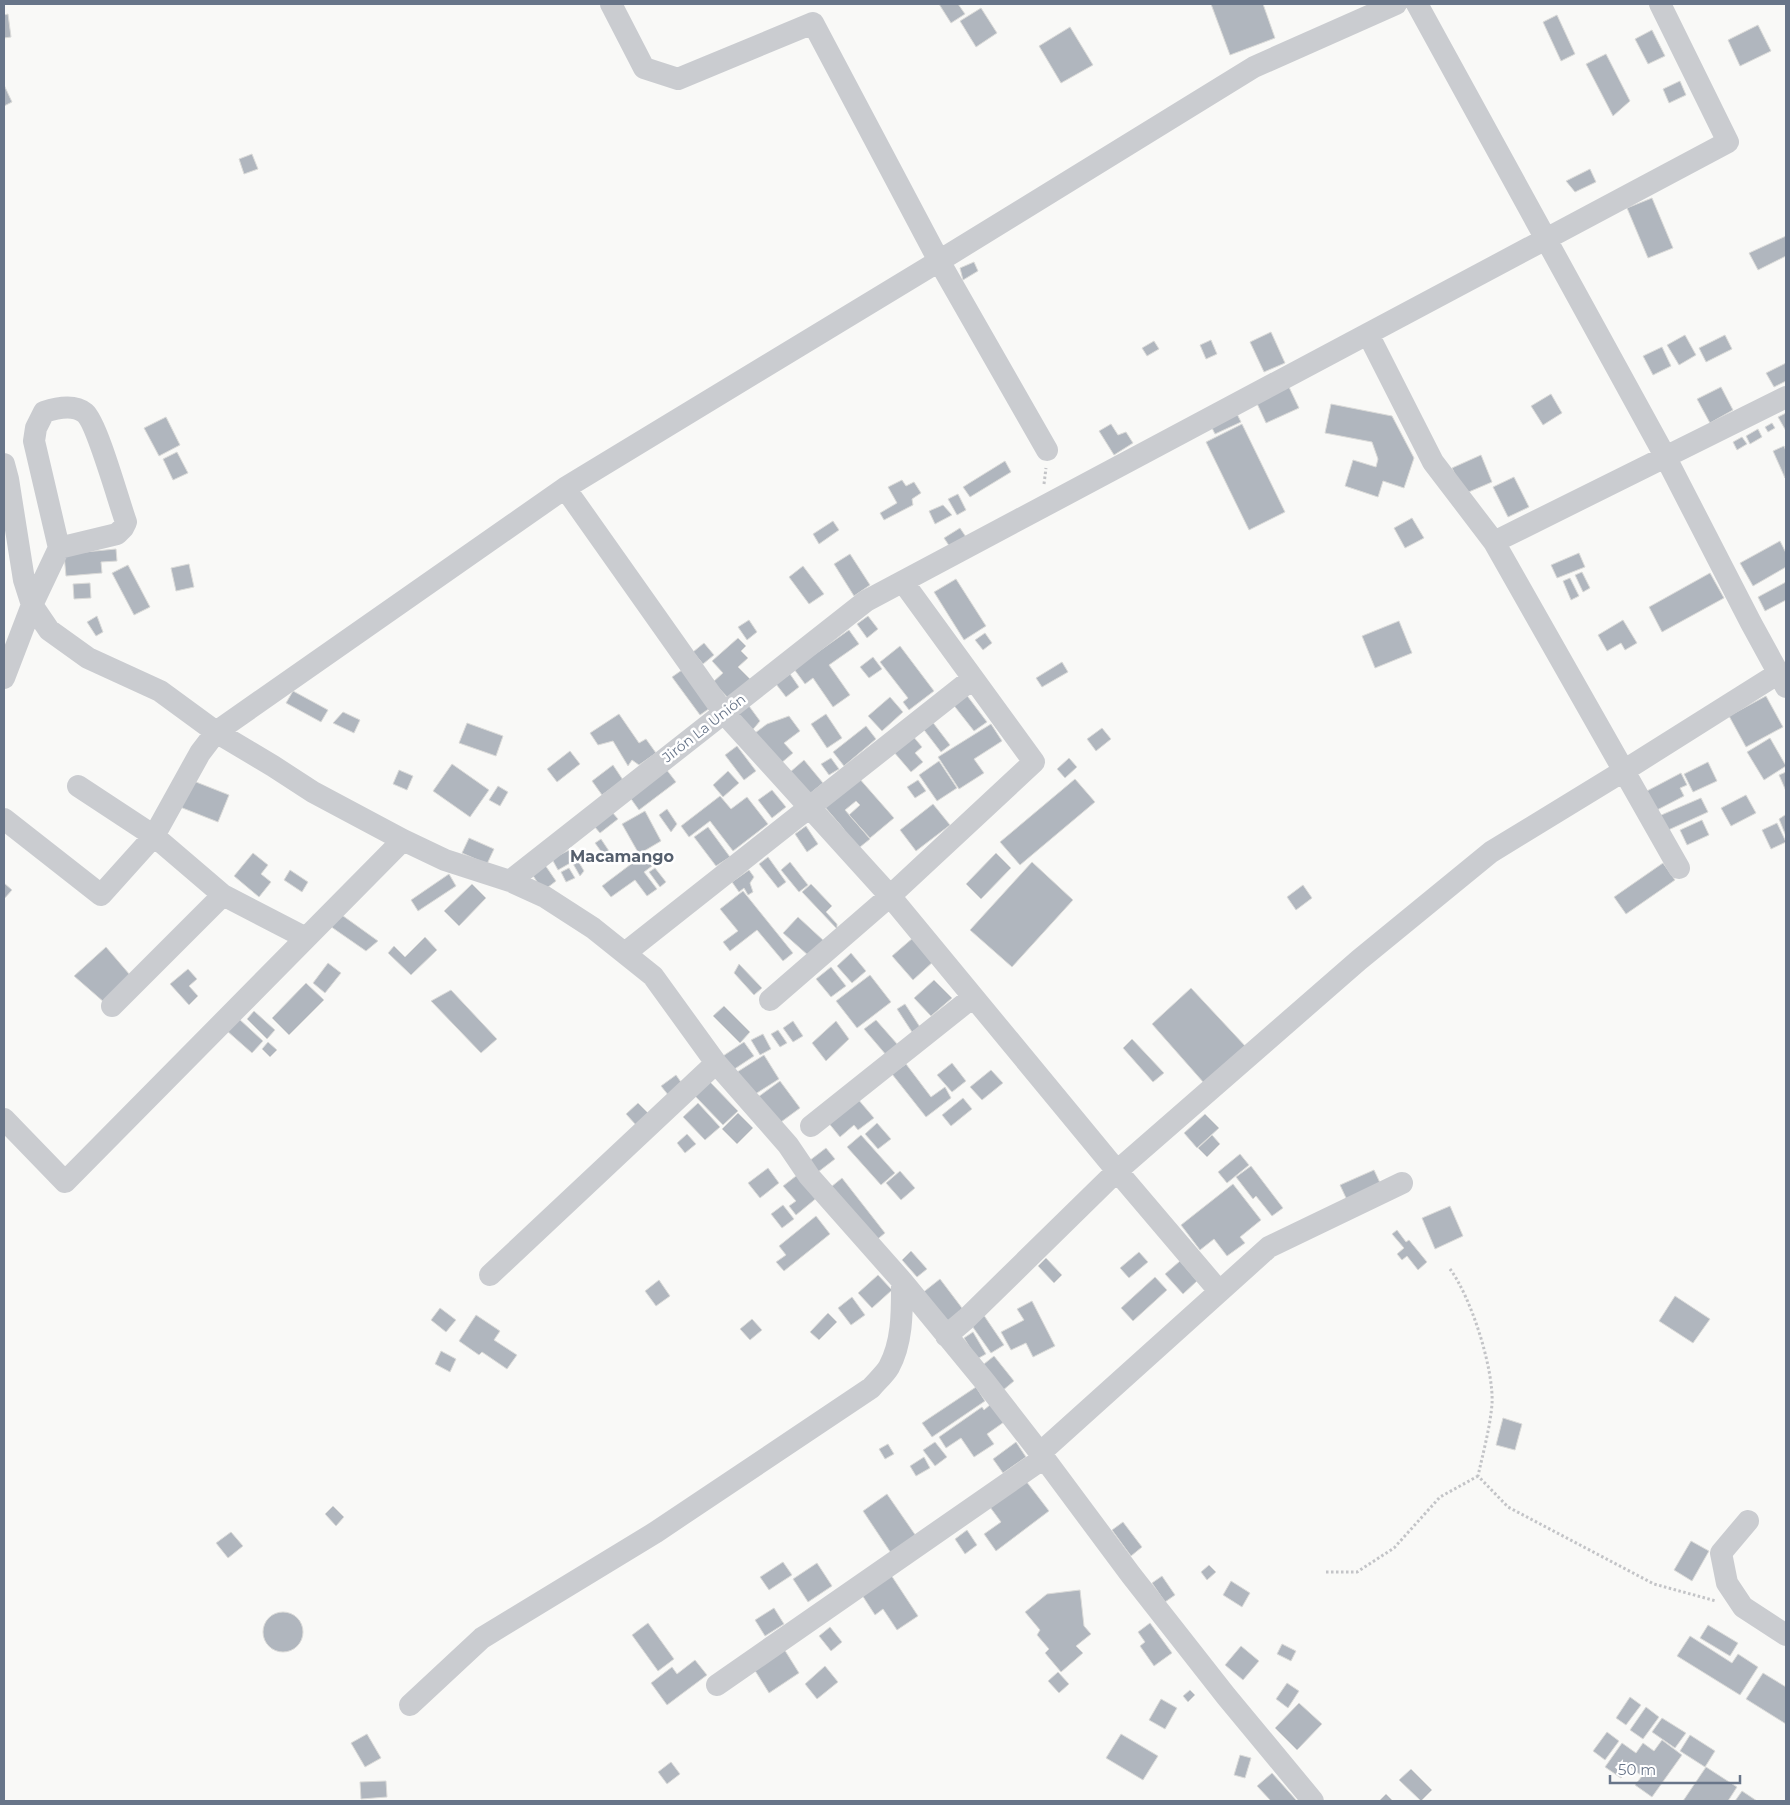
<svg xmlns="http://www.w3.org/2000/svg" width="1790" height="1805" font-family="Montserrat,sans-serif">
	<rect width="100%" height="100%" fill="#f9f9f7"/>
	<path fill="#b0b6be" stroke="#dbdbd9" d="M939,4H958L965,14L951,23Z
		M1211,4H1263L1275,38L1230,55Z
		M981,8L997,33L976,47L960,21Z
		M8,14L11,37L4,38V15Z
		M1557,15L1575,54L1561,61L1543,22Z
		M1758,25L1771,51L1740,66L1728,40Z
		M1070,27L1093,65L1061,83L1039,46Z
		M1652,30L1665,56L1648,64L1635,39Z
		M1606,54L1630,101L1613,116L1586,64Z
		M1680,81L1686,95L1669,103L1663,89Z
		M4,85L12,102L4,106Z
		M252,154L258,169L244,174L239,159Z
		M1590,169L1596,182L1575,192L1566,181Z
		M1652,198L1673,248L1648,258L1627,208Z
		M1786,236V256L1758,270L1749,253Z
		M974,262L978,271L963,280L960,268Z
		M1271,332L1285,363L1264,372L1250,342Z
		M1685,335L1696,355L1679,365L1667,345Z
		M1725,335L1732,349L1706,362L1699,348Z
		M1211,340L1217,354L1206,359L1200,345Z
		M1154,341L1159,349L1147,356L1142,348Z
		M1662,347L1671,366L1653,375L1643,356Z
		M1786,363V381L1774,387L1766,373Z
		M1287,383L1299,408L1266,423L1254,397Z
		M1721,387L1733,410L1710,423L1697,399Z
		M1551,394L1562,413L1543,425L1531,406Z
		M1331,404L1392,416L1414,458L1404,488L1383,481L1378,497L1345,486L1353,460L1376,467L1378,459L1372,442L1325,433Z
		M1236,412L1241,422L1215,434L1210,424Z
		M1786,413V431L1778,417Z
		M166,417L180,445L159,456L144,428Z
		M1772,423L1775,428L1768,432L1765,427Z
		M1111,424L1118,435L1126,432L1133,443L1114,455L1099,431Z
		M1242,424L1285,512L1249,530L1206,442Z
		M1758,429L1762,437L1750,444L1746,436Z
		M1742,437L1747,444L1737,450L1733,442Z
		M1784,446L1786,451L1785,478L1773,451Z
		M177,452L188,473L173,480L163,459Z
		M1481,455L1492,482L1464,494L1452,468Z
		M1005,461L1011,472L970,497L963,487Z
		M1514,477L1529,507L1508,517L1493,487Z
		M902,480L906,486L914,482L921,493L912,499L913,505L884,520L880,513L897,503L888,487Z
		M958,494L966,510L957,515L948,499Z
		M943,505L952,515L935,524L929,511Z
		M1412,518L1424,538L1405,548L1394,528Z
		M833,521L839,530L819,544L813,534Z
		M960,528L968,540L952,550L944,538Z
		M1780,541L1786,553V567L1753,586L1740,563Z
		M116,549L117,561L101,562L102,573L66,576L64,554Z
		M1579,553L1585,567L1557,578L1551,565Z
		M850,554L870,585L854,596L834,564Z
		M189,564L194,587L176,591L171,568Z
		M128,565L150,607L134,615L112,573Z
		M803,566L824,594L809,604L789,577Z
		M1582,572L1590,588L1583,592L1575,575Z
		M1710,573L1724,598L1662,632L1649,607Z
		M1570,578L1579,596L1571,600L1563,581Z
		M956,579L986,626L964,640L934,592Z
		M1786,582V600L1765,611L1758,597Z
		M90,583L91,598L74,599L73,584Z
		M97,616L103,632L96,636L87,622Z
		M868,616L878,629L867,638L857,624Z
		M749,620L757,632L747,640L738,627Z
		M1623,620L1637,643L1625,650L1621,643L1607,651L1598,635Z
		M1399,621L1412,653L1375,668L1362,636Z
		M849,630L859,644L829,665L850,695L833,707L813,678L805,684L794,669Z
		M985,633L992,643L983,650L975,640Z
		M738,638L746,646L741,651L748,658L738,667L750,679L729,699L713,682L723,673L712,661Z
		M704,643L714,655L703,664L693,652Z
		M900,646L934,691L909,710L903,702L908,698L880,662Z
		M873,657L882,669L869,678L860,667Z
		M1062,662L1068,672L1042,687L1036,678Z
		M682,670L710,708L700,715L672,677Z
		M790,674L799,687L786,697L776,684Z
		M293,691L328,710L321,722L286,703Z
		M965,693L987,722L974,731L952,703Z
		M1766,696L1783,727L1746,747L1729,716Z
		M890,697L903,712L882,731L868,716Z
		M749,706L760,721L750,733L737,714Z
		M343,712L360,720L354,733L333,723Z
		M619,714L639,743L646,739L656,753L639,765L632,760L628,766L613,741L598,745L590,733Z
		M826,714L842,738L827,748L811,724Z
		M789,716L800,731L784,743L793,753L780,764L755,733L767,724Z
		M931,720L950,745L941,752L921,726Z
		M467,723L503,736L496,756L459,743Z
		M991,724L1002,741L974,759L984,773L959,789L938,757Z
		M866,726L876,739L844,766L833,752Z
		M1102,728L1111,739L1096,751L1087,739Z
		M912,735L922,747L915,753L923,762L911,772L893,751Z
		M1770,738L1786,766L1764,780L1747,752Z
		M737,746L756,771L744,780L725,755Z
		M570,751L580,764L557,782L547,769Z
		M831,758L839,769L829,775L821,764Z
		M1069,758L1077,767L1065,778L1057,769Z
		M804,760L823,783L807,796L789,773Z
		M939,761L957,788L937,801L919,775Z
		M1708,762L1717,781L1693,792L1684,774Z
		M452,764L489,790L470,817L433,791Z
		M613,765L623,780L602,795L592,781Z
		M666,769L676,782L639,810L629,796Z
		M399,770L413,776L407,790L393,784Z
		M728,771L739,783L723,797L713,785Z
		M1786,772V791L1779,775Z
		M1681,773L1687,785L1680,788L1684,796L1655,811L1645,792Z
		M858,777L894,818L870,838L849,815L860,805L856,801L845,810L870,839L855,851L843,828L824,806Z
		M1075,779L1095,802L1020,865L1000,842Z
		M191,780L229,795L218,822L180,807Z
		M918,780L926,791L915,798L907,787Z
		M498,786L508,792L500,806L489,800Z
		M772,790L786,807L772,818L758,800Z
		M1746,795L1756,813L1731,826L1721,808Z
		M720,796L731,809L747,797L768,824L733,851L710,821L689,837L681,826Z
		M1701,798L1708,812L1666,831L1659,816Z
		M933,804L950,825L916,851L900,830Z
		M667,809L677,824L671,832L659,815Z
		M645,811L661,841L639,854L622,824Z
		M612,812L618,819L600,833L594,826Z
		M1785,815L1786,817V836L1779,819Z
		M1702,820L1709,835L1687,845L1680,830Z
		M1777,823L1786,842L1771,849L1762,830Z
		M806,826L818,844L807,852L795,834Z
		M708,827L730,857L716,866L694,837Z
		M469,838L494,849L487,864L462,853Z
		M601,839L609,851L603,854L595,843Z
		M571,849L584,871L580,876L572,862L558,870L552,859Z
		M253,853L268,865L261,874L271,882L259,897L234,876Z
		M996,853L1011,868L981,899L966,884Z
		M643,855L652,866L644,872L657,889L647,896L635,880L611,897L602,886Z
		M768,857L786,882L778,888L759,864Z
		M790,862L808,885L799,892L781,870Z
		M1032,862L1073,900L1012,967L970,930Z
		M1663,863L1675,880L1626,914L1614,897Z
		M545,865L556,881L543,891L532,874Z
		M569,868L575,878L566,882L561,872Z
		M655,868L666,882L660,887L649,872Z
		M290,870L308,882L302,892L284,880Z
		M749,870L754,877L750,883L753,892L748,895L744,888L739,892L732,882Z
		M449,874L456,886L418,911L411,900Z
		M4,883L12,890L4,899Z
		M472,884L486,898L459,926L444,911Z
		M811,884L832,906L826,912L837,924V929L802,892Z
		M1303,885L1312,898L1296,910L1287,897Z
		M743,891L793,953L783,961L757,930L730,951L723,942L738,931L720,909Z
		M339,913L378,941L366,951L330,926Z
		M798,917L824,941L809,956L783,933Z
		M425,937L437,950L411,975L388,953L394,946L405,957Z
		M914,937L935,960L913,980L892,956Z
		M106,947L130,975L105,1003L74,976Z
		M851,953L866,971L852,983L837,966Z
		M328,963L341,973L325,993L313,983Z
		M739,964L762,988L754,995L734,973Z
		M831,967L846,986L831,997L816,979Z
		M188,969L197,979L189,986L198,996L189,1005L170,984Z
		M870,975L891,1002L857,1028L836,1001Z
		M934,980L952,998L931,1016L914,998Z
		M306,983L324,1000L289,1035L272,1018Z
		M1191,988L1247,1048L1204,1083L1152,1024Z
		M451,990L497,1039L481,1053L431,1001Z
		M905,1004L920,1027L912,1032L897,1009Z
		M724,1006L750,1032L740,1043L713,1016Z
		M254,1011L275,1030L267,1039L247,1019Z
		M238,1018L263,1041L252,1053L226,1030Z
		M876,1020L898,1045L887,1056L864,1029Z
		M793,1021L803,1036L793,1042L783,1028Z
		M836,1021L849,1039L826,1061L812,1043Z
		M778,1030L787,1043L780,1047L771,1034Z
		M763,1034L771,1049L760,1055L751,1040Z
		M1132,1039L1164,1073L1153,1082L1123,1048Z
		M268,1042L277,1050L270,1057L262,1049Z
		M744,1042L754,1056L733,1070L723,1056Z
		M764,1055L779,1079L749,1098L734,1074Z
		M952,1063L966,1081L952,1092L937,1075Z
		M906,1064L931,1097L945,1087L951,1098L926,1117L892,1074Z
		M991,1070L1003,1083L982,1100L970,1087Z
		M676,1075L683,1085L669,1096L661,1086Z
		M780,1081L800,1108L781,1122L758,1097Z
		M710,1082L738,1111L723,1125L695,1096Z
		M857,1098L874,1118L858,1130L854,1125L840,1137L827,1121Z
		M963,1098L972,1109L951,1126L942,1115Z
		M638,1103L649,1114L636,1125L626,1114Z
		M698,1103L720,1127L705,1140L683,1117Z
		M738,1113L753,1128L737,1144L722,1129Z
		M1205,1114L1219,1128L1197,1148L1184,1133Z
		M877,1123L891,1139L878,1149L865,1134Z
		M687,1134L696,1144L685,1153L677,1143Z
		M861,1135L895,1173L881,1185L847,1147Z
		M1212,1135L1220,1144L1207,1157L1198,1148Z
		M826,1148L835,1159L818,1172L809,1161Z
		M1240,1154L1249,1165L1227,1183L1218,1172Z
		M1251,1166L1283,1208L1272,1216L1256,1196L1253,1199L1236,1177Z
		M768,1168L779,1183L760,1198L748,1183Z
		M1374,1170L1381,1185L1347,1200L1340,1185Z
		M900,1171L915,1188L901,1200L886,1183Z
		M800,1173L819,1196L796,1215L789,1206L796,1201L783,1186Z
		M842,1178L885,1233L874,1242L831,1187Z
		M1233,1184L1261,1220L1240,1237L1245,1243L1227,1256L1214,1239L1200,1250L1181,1225Z
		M783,1205L794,1219L782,1228L771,1214Z
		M1450,1206L1463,1236L1435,1249L1422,1218Z
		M816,1216L830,1234L784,1271L776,1262L786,1255L779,1246Z
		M1397,1230L1406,1242L1409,1240L1427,1262L1418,1270L1407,1256L1402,1260L1397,1254L1404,1248L1392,1234Z
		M911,1251L927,1269L917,1277L902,1260Z
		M1139,1252L1148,1262L1129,1278L1120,1268Z
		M1046,1258L1062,1275L1054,1283L1038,1266Z
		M1180,1261L1197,1281L1183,1294L1165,1274Z
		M878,1275L892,1290L872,1308L858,1293Z
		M1155,1277L1167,1290L1133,1321L1121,1308Z
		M940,1279L965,1312L946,1326L921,1294Z
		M659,1280L670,1296L656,1306L645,1291Z
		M1675,1296L1710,1319L1693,1343L1659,1321Z
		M852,1297L865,1315L851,1325L838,1308Z
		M1032,1301L1055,1346L1033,1357L1026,1343L1011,1350L1001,1332L1024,1320L1017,1309Z
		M440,1308L456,1320L446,1332L431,1320Z
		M828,1313L837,1322L819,1340L810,1332Z
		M983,1314L1004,1345L991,1353L970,1323Z
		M476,1315L500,1331L494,1340L517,1355L507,1369L482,1352L479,1355L459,1341Z
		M752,1319L762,1330L750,1340L740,1329Z
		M973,1332L986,1354L977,1359L964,1338Z
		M441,1351L456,1359L450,1372L435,1364Z
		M994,1356L1014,1381L1002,1391L979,1368Z
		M976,1387L985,1401L932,1437L922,1423Z
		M991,1404L1004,1422L987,1434L994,1444L974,1457L961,1438L946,1448L939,1437L982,1407L984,1410Z
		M1503,1418L1522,1424L1515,1450L1496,1445Z
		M935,1442L947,1457L935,1466L923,1450Z
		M1016,1442L1026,1457L1003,1473L993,1459Z
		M888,1444L894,1454L885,1459L879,1449Z
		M924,1457L930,1468L916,1476L910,1466Z
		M1026,1481L1049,1511L996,1551L984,1534L1001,1522L990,1507Z
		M887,1494L916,1536L891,1553L863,1511Z
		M333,1506L344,1517L336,1526L325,1514Z
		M1123,1522L1142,1547L1131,1556L1112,1530Z
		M967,1530L977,1545L965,1554L955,1539Z
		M231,1532L243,1546L228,1558L216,1543Z
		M1691,1541L1709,1551L1692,1581L1674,1570Z
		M783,1562L792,1575L769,1590L760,1577Z
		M817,1563L832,1586L808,1602L793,1579Z
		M1209,1565L1216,1572L1207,1580L1201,1572Z
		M891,1575L918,1616L897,1630L883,1609L875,1615L862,1595Z
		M1162,1576L1175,1595L1165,1602L1152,1583Z
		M1231,1581L1250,1593L1242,1607L1223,1595Z
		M1080,1590L1084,1626L1091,1634L1076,1646L1083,1653L1061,1672L1045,1653L1049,1649L1037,1635L1040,1630L1025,1612L1047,1594Z
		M774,1608L784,1624L765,1636L755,1620Z
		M263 1632a20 20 0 1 1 40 0a20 20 0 1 1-40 0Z
		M648,1623L674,1659L658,1671L632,1635Z
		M1150,1623L1172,1653L1154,1666L1140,1646L1145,1642L1138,1632Z
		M1708,1625L1738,1643L1730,1656L1700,1638Z
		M830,1627L842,1642L831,1651L819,1636Z
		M1690,1636L1732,1663L1738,1654L1758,1667L1740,1695L1677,1656Z
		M1282,1644L1296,1651L1291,1661L1277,1654Z
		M1241,1646L1259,1661L1243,1680L1225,1665Z
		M784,1649L799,1673L769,1693L754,1669Z
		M695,1660L707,1675L667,1705L651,1683L672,1667L677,1674Z
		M825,1666L838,1682L817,1699L805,1684Z
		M1058,1672L1069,1684L1059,1693L1048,1681Z
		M1763,1673L1786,1687V1724L1746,1699Z
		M1287,1683L1299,1691L1288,1708L1276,1699Z
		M1190,1690L1195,1695L1188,1702L1183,1696Z
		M1630,1697L1641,1705L1626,1725L1616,1718Z
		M1161,1699L1177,1708L1165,1729L1149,1720Z
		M1299,1703L1322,1724L1297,1750L1275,1728Z
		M1646,1707L1659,1717L1643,1739L1630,1730Z
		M1662,1718L1686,1733L1675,1748L1652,1732Z
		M1607,1732L1619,1741L1605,1760L1593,1751Z
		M367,1734L381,1758L365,1767L351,1743Z
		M1121,1734L1158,1756L1143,1780L1106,1758Z
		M1690,1735L1715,1751L1705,1767L1680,1751Z
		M1662,1740L1682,1755L1652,1797L1635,1785L1642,1776L1630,1767L1621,1778L1605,1767L1622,1743L1636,1753L1643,1743L1654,1751Z
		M1240,1755L1251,1758L1245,1778L1234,1775Z
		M671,1762L680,1774L667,1784L658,1772Z
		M1706,1767L1737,1787L1728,1801H1683Z
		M1411,1769L1432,1790L1421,1801L1399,1780Z
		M1272,1773L1297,1801H1271L1257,1786Z
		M386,1781L387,1797L361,1799L360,1782Z
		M1742,1791L1757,1801H1735Z
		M1386,1794L1393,1801H1379Z"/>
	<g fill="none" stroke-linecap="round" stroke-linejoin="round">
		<path stroke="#c3c4c7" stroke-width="3" stroke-dasharray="2.5 2.5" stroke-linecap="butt" d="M1044,484L1046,468
			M1450,1269C1471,1297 1494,1369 1492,1404C1490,1428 1483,1453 1478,1476L1508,1507L1654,1584L1716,1601
			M1326,1572H1357L1394,1548L1440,1497L1478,1476"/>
		<path stroke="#caccd0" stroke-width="22" d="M611,4L644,68L678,79L813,23L939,261L1047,450
			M1417,4L1665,456L1751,623L1786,687
			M1368,334L1433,462L1494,542L1679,868
			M4,464L8,479L24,580L32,605L49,630L88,658L160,691L216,732L273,766L313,792L403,840L445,860L510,881L545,897L593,928L653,976L716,1063L788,1145L809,1176L902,1281L985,1382L1044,1458L1131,1575L1226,1696L1313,1801
			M565,488L724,713L890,896L1117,1171L1219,1291
			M1494,542L1786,397
			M4,678L32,605L59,548L34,441L36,428L44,412C56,408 74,404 85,413C97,423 119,503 126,522L123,528L117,534L59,548
			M78,786L154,836L223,895L306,938
			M4,819L101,895L154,836L200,753L216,732L565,488L939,261L1254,67L1396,4
			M510,881L866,601L1728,142L1660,4
			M625,953L972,679
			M770,1000L890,896L1034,762L903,582
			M112,1006L223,895
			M4,1119L65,1182L403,840
			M811,1126L973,997
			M490,1275L716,1063
			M946,1336L966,1319L1117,1171L1359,960L1491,852L1625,770L1779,673
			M1039,1454L1269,1247L1402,1183
			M1748,1521L1721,1553L1727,1583L1743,1607L1786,1635
			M717,1685L1044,1458
			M410,1705L482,1638L656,1532L871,1388C877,1381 885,1374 889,1367C903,1341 902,1310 902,1281"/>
	</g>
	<g text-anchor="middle" stroke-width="5" stroke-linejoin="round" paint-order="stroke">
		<g font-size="14" fill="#687589" stroke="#fff">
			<text transform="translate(704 728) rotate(-38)" y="5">Jirón La Unión</text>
		</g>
		<g font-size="16" font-weight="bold" fill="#56606e" stroke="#fff">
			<text x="622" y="862">Macamango</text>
		</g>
	</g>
	<rect width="1790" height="1805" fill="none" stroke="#687589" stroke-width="10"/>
	<path d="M1610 1775v8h130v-8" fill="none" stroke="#687589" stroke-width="2.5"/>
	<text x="1618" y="1775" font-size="15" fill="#687589" stroke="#ffffff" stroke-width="4" paint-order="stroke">50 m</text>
</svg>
